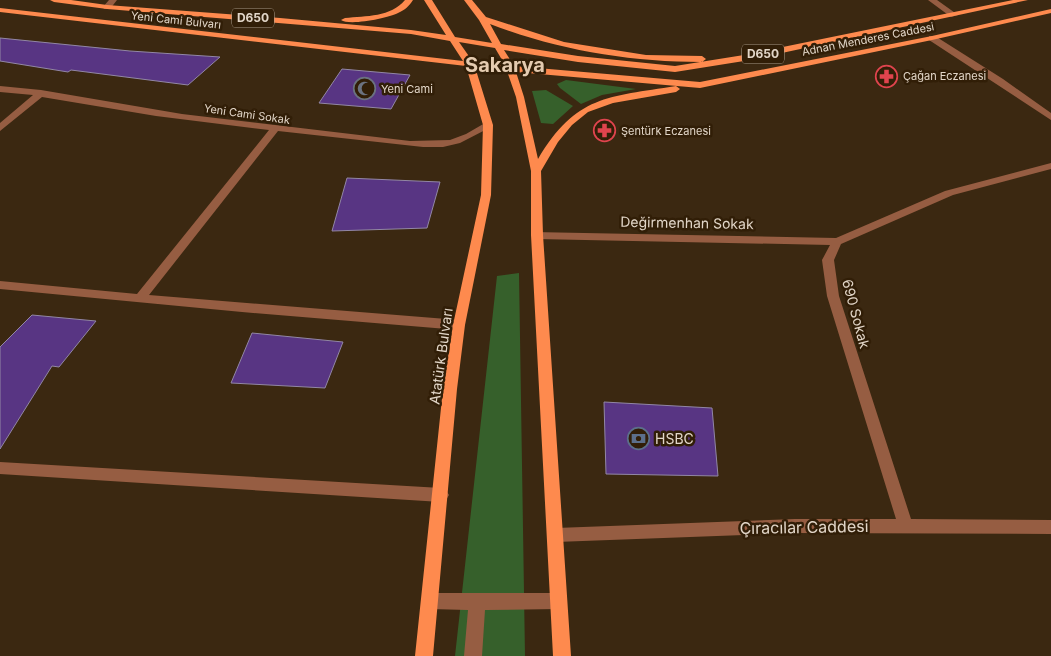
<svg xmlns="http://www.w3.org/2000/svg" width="1051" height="656" font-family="Inter,sans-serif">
	<rect width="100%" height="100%" fill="#3b2811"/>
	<path fill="#36602b" d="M566,80L636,89L602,95L581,104L560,88L557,84Z
		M546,90L573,106L553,124L541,123L532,91Z
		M519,273L525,656H455L497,276Z"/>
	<path fill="#583583" stroke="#9287a5" d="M0,38L130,51L220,57L188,85L71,70L68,72L0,61Z
		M342,69L410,75L391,109L319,103Z
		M347,178L440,182L427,228L332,231Z
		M32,315L96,321L59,367L52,366L0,449V347Z
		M252,333L343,342L325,388L231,383Z
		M604,402L712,408L718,476L606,474Z"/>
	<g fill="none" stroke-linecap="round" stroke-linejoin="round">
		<path fill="#965d42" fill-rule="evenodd" d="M109,0H117L110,9H104L103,7Z
			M928,0H937L958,15L951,17Z
			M929,36H935L1003,79L1051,113V120L929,40Z
			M0,86L41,90L182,114L410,141L450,140L466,134L485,123H491V127L460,143L443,147H423L278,131L149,295L459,320L463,322L465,325L463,328L459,330L242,312L0,289V281L137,294L269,130L156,116L42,97L0,131V123L33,95L0,92Z
			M1051,163V169L953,195L841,244L834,260L839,296L911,519L1051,520V534L795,533L556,542L550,540L548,535L550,530L556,528L795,519H896L827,296L822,260L830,245L537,239L533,238L531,235L533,232L836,238L945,191Z
			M0,462L441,488L446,490L449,495L446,500L441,502L0,474Z
			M430,593H559L565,595L567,601L565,607L559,609L485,610L482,656H464L468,610L430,609L424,607L422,601L424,595Z"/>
		<path fill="#fe8a4e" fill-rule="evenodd" d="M50,0H71L107,5L280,18L411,30L446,35L424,0H432L455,37L492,43L479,20L464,0H472L486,17L564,42L646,55L702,56L706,59L702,62C629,62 558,50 490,24L501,44L578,56L675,66L744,55L1013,0H1028L744,61L675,72L578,62L504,50L514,66L700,82L932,36L1051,9V13L932,40L700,88L516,72L524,97L538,159C576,95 608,97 676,86L680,89L676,92L613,103L588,112L572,125L558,142L541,171L543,235L571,656H553L531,235V171L516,97L507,71L475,67L493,125L491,195L465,325L457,389L433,656H415L443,389L453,325L481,195L483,125L466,66L0,12V8L463,61L450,41L411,34L107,9L54,2ZM459,42L495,48L505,65L473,62Z
			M405,0H413C409,6 405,10 398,13C388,18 350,26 341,20L345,18C366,16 391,17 405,0Z"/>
	</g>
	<defs>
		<symbol id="pharmacy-ring" viewBox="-11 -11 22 22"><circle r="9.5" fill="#311e07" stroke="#e0444e" stroke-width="1.5"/><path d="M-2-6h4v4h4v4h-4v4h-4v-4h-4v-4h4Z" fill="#e0444e"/></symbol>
		<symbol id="mosque-ring" viewBox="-11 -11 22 22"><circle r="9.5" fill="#311e07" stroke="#6b7280" stroke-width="1.5"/><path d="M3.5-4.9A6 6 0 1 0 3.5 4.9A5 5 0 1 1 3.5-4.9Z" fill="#6b7280"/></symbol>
		<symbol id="bank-ring" viewBox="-11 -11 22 22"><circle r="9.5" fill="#311e07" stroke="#5c6f8a" stroke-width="1.5"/><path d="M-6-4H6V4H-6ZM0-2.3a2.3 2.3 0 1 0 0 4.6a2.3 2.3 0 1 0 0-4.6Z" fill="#5c6f8a"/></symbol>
	</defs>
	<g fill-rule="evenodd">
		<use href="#pharmacy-ring" x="874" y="64" width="25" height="25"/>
		<use href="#mosque-ring" x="352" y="76" width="25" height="25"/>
		<use href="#pharmacy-ring" x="592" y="118" width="25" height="25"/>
		<use href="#bank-ring" x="626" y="426" width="25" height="25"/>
	</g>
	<g text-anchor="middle" stroke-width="5" stroke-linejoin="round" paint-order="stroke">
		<g font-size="11" fill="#e2d6c8" stroke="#311e07">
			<text transform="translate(176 20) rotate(6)" y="4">Yeni Cami Bulvarı</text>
			<text transform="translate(868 39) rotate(-11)" y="4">Adnan Menderes Caddesi</text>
			<text transform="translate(247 114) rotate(8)" y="4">Yeni Cami Sokak</text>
		</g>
		<g font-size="11" fill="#e2d6c8" stroke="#311e07" text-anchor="start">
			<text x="903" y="80">Çağan Eczanesi</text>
			<text x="381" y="93">Yeni Cami</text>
			<text x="621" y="135">Şentürk Eczanesi</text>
		</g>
		<g fill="#311e07" stroke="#ad9f8e" stroke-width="1">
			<rect x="232" y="8.5" width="42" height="19" rx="4"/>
			<rect x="742" y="44.5" width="42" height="19" rx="4"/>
		</g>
		<g font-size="12" font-weight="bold" fill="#e2d6c8">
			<text x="253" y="22">D650</text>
			<text x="763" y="58">D650</text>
		</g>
		<g font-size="14" fill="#e2d6c8" stroke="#311e07">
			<text transform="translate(687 223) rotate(1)" y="5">Değirmenhan Sokak</text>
			<text transform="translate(856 314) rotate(75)" y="5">690 Sokak</text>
			<text transform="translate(441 356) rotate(-82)" y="5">Atatürk Bulvarı</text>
		</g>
		<g font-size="14" fill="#e2d6c8" stroke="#311e07" text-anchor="start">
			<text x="655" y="444">HSBC</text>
		</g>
		<g font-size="16" fill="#e2d6c8" stroke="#311e07">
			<text transform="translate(804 527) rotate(-1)" y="6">Çıracılar Caddesi</text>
		</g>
		<g font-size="20" font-weight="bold" fill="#e4cbb0" stroke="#311e07">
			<text x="505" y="72">Sakarya</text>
		</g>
	</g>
</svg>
